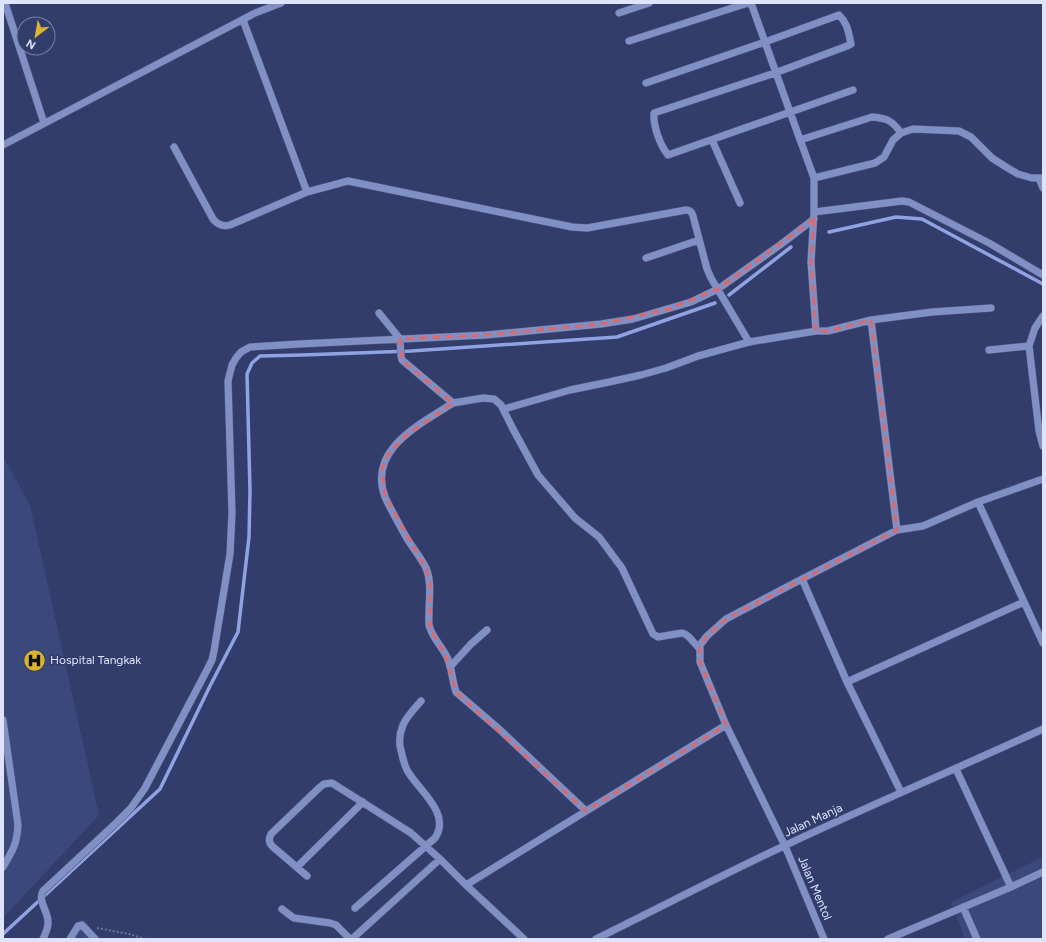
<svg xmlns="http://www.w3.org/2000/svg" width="1046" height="942" font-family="Figtree,sans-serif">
	<rect width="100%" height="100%" fill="#323d6b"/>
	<path fill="#3a487b" d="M3,456L30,505L99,815L3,918Z
		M1043,857V939H965L951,902Z
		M82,918L101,939H68Z"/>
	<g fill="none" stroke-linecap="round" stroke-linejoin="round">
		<path stroke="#8fa2e2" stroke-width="3.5" d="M829,232L896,217L922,219L1043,284
			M729,295L791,247
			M3,934L160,789L210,686L238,632L249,537L250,491L247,374L252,363L260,356L302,355L411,351L617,337L715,303"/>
		<defs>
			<path id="minor" d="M5,3L44,123
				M751,3L790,112L814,178V212L811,262L816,331H828L871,320L897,530
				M619,13L649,3
				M243,20L307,192
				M629,41L748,3
				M646,83L765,42L839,15C848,24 848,31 851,44L847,46L775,73L654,113C653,126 660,145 668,155L853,90
				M712,140L740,203
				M800,140L872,117C886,118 892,120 901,133
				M3,145L255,13L281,3
				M174,147L213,219C218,225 223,227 230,225L307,192L348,181L572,227L587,228L686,210C690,210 692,212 693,216L707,269L711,278L749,342
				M814,178L875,163L884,157L893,140L901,133L913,129L959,131L971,137L992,158L1006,167L1018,174L1032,178H1043
				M1039,178L1043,188
				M814,212L902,201L909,202L989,243L1043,275
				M646,258L699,240
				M379,313L400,339L401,356L402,360L453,403L483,398L494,399L501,405L513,429L538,475L575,518L599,537L622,568L653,634L658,637L682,633L685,634L689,637L699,648
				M1043,316L1035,328L1029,346L1039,431L1043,446
				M871,320L932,312L991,308
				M989,350L1029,346
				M453,403C421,424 367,449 385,497C390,508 399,524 405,535C411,546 420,556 426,568C432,582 429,598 429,613C429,618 428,624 430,628C433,638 442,647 447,657C452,668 452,680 456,692L499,729L586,811
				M504,409L570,390L609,382L641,375L666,368L698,356L749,342L816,331
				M978,502L1043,643
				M802,579L847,682L901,792
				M450,667L471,644L487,630
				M847,682L1024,602
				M3,720L18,825C17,844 13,850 3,867
				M956,769L1011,887
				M297,867L363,802
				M307,876L272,846C268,842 269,838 271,834L320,787L324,784L332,783L411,833L440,859L466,885L524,939
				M466,885L726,725
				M963,907L977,939
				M355,908L435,838C452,813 417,789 407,770C403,762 402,754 400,746C399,739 400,732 403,725C407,716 415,708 421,701
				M282,909L291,916L294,918L330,923L336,925L350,939
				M43,939C45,934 48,929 48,923C49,912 37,901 43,891L115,824L131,808L145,788L207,670L212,660L214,651L230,554L232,513L228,381L232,365L236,358L241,352L250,347L299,344L486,335L601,324L633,319L691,302L718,289L780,245L814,219
				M70,939L78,926L82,925L95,939
				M352,939L440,859
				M596,939C659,908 722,875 786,845C871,805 958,768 1043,729
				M824,939L785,846L726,725L700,662V645L707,636L726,619L802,579L897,530L923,526L978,502L1043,479
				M888,939L1011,887L1043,872"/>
		</defs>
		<use href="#minor" stroke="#51597e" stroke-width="8"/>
		<path stroke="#697399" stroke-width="2" stroke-dasharray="2 2" stroke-linecap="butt" d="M97,928L129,934L145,939"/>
		<use href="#minor" stroke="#8190c4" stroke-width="7"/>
	</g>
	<path fill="none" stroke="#d86a72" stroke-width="3" stroke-dasharray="8 5" stroke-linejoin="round" d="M814,219L811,262L816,331H828L871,320L897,530L726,619L707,636L700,645V662L726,725L586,811L456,692L446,656L430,628V581L426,569L385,496L382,469L387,456L405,436L453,403L402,360L400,339L486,335L601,324L668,309L718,289Z"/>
	<defs>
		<symbol id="hospital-disc" viewBox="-11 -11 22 22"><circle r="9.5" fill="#dab333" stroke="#323d6b"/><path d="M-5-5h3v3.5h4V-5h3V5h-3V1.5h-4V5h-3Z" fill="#111"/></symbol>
	</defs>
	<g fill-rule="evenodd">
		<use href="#hospital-disc" x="22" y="648" width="25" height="25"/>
	</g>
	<g text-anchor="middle" stroke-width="3.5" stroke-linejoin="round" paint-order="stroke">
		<g font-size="12" fill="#dde4fb" stroke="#323d6b" text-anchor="start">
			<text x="50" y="664">Hospital Tangkak</text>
		</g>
		<g font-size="12" fill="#dde4fb" stroke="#323d6b">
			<text transform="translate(813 820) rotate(-25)" y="4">Jalan Manja</text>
			<text transform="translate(815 888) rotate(67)" y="4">Jalan Mentol</text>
		</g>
	</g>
	<rect width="1046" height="942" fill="none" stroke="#dde4fb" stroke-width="8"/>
	<g transform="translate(36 36) rotate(211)"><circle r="19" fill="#323d6b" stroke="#7680a5"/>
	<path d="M0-3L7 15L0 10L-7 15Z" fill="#dab333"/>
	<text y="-6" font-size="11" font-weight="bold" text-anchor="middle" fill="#dde4fb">N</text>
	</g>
</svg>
